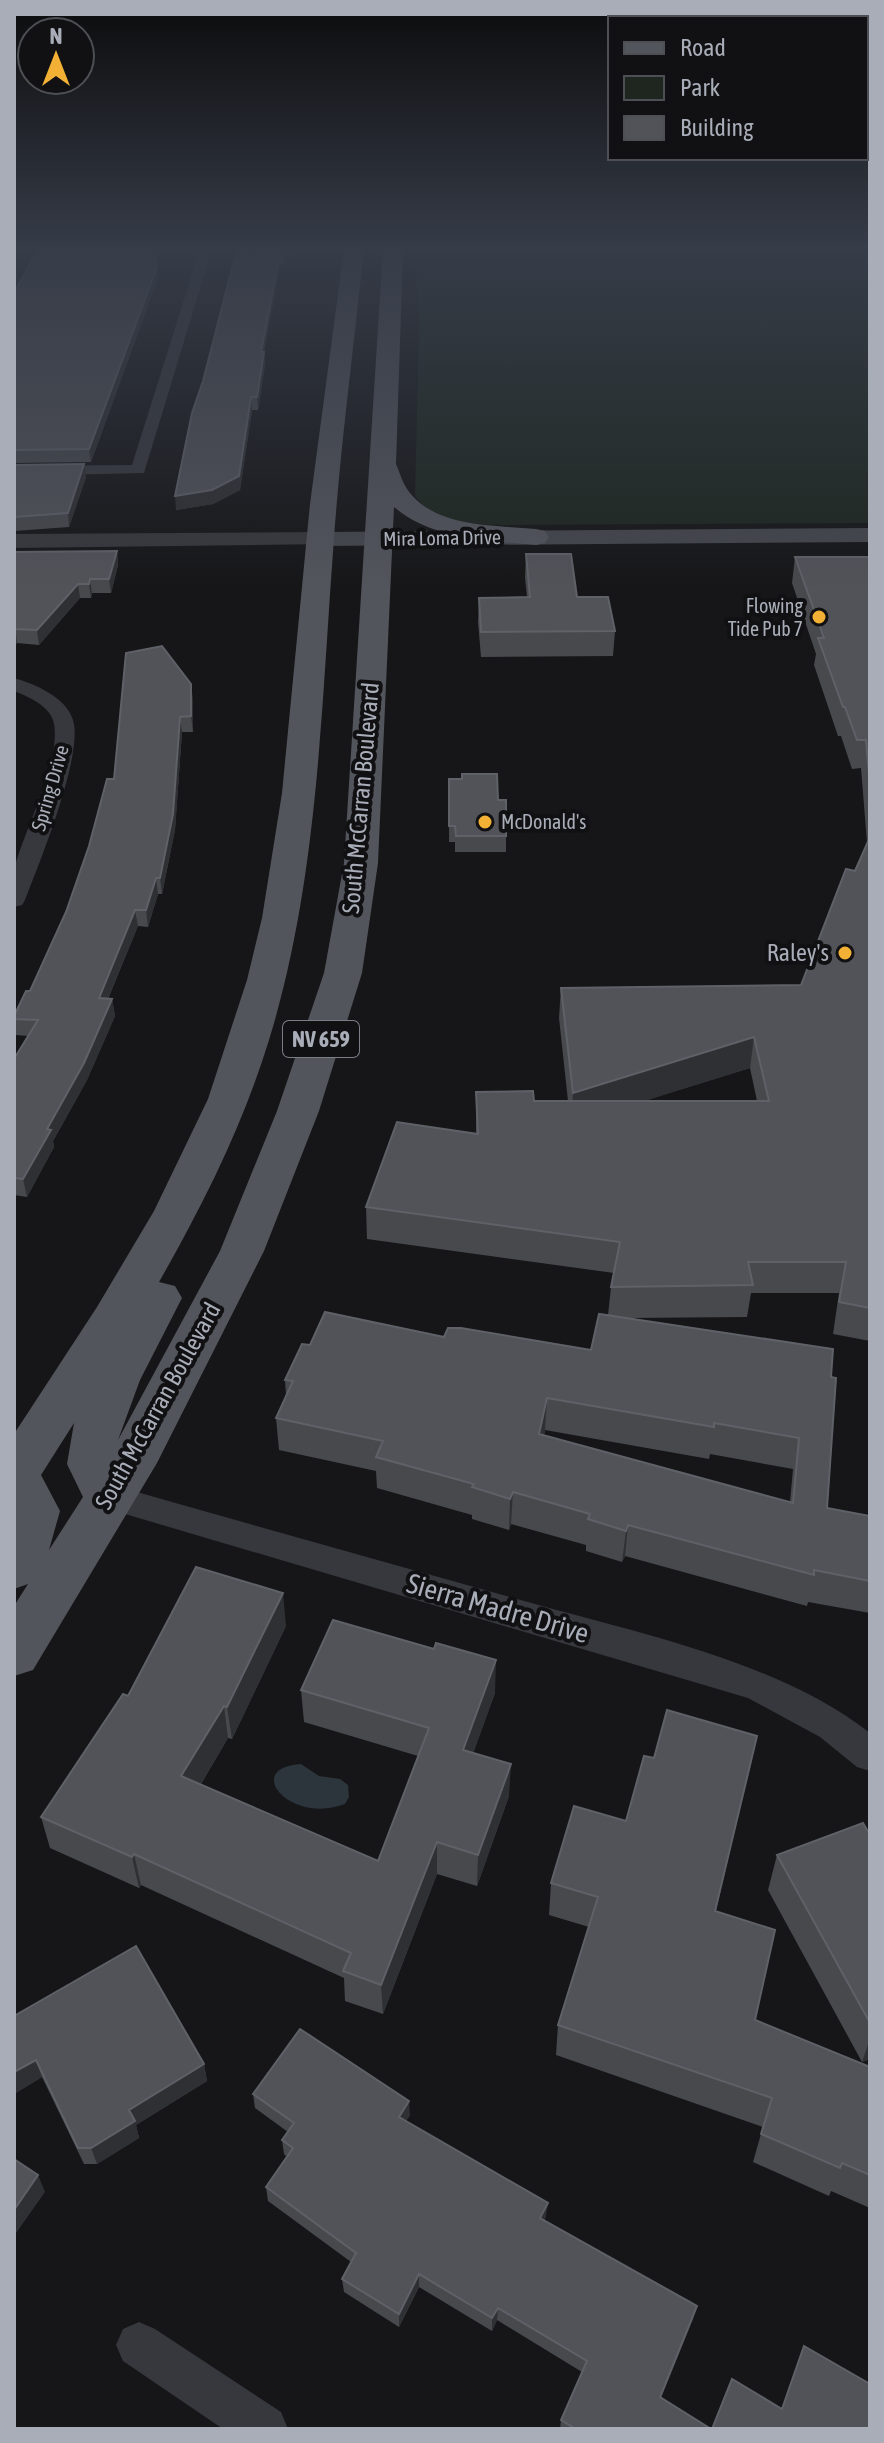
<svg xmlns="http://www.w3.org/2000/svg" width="884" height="2443" font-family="'Asap Condensed',sans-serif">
	<rect width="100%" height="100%" fill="#161618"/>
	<path fill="#1e261f" d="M416,249H870V523L502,525C472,524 434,523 415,496L419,322Z"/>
	<path fill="#2c353c" d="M301,1764L319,1776L340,1779L348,1785L349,1797L345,1804C290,1825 242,1768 301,1764Z"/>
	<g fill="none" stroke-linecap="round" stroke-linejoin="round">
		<path fill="#37383d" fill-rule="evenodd" d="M200,249H212L144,473L14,476V466L132,465Z
			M14,678C35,684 66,697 73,720C84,754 39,864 25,900L22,905L14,907C14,895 12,881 14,870C23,832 64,756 53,720C48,705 27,696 14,691Z
			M109,1484C249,1524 388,1563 528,1602C641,1634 777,1661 870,1733V1771L857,1767L820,1737L748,1698L98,1506L93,1497L98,1488Z
			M139,2322L155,2329L281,2412L288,2429H223L123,2361L116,2345L123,2329Z"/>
		<path fill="#37383d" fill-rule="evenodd" d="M320,532L331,539L328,544L14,548V534Z"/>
		<path fill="#45474d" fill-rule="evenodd" d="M870,528V542L320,546L311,544L308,539L311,534L320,532Z"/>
		<path fill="#53555c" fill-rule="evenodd" d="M344,249H364C354,345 341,441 334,538C321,706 319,877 269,1040C243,1125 203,1205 159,1282L175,1286L182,1298L140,1380L118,1440L220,1251L277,1111L324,973L344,863L383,249H403L396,464C400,473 403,485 410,493C438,528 496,525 536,529L545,531L549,537L545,543L536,545C487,540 433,540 394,507L378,863L362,973L319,1111L264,1251L157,1463L33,1670L14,1676V1606L28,1584L14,1589V1434L97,1307L154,1211L208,1099L247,980L262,918L282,793L310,504ZM74,1423L67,1464L83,1497L49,1550L60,1511L41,1475Z"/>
	</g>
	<path fill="#47494d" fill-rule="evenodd" d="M237,249H295L293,256H286L284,265H280L264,352L265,365L258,410H252L240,490L213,504L176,510L203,381Z
		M156,261L158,278L91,462L14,463V293Z
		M14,465L86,477L69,527L14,531Z
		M117,551L118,565L111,593H92L91,598H80L39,645L17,643L14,646V552Z
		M526,554L577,597L615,631L613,656L481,657L478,622L479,598L527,597L525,578Z
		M795,557H870V1341L833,1334L839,1293H751L747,1317L630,1318L831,1377L827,1508L870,1516V1613L808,1602L807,1606L625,1556L622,1562L586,1551V1545L511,1524L509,1530L472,1519V1515L377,1488L376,1471L279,1450L276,1418L286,1395L285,1380L310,1345L444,1337L591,1350L608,1315L611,1287L614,1273L367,1239L366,1207L476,1133V1092L534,1101H568L559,1018L561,988L801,985L867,843L861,768L852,769L841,736H838L814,665L816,654L792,583ZM750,1068L757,1101H643ZM545,1430L709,1459L710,1454L793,1469L790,1502L544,1435Z
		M193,699V732H182L175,830L162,894H158L148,927L138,926L108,999H112L115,1016L87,1080L53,1141L54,1147L27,1197L14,1195V1059L28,1036L16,1035L14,1016L30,991L66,912L114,779Z
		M449,779L498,800H506V852H455V842H449Z
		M286,1626L232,1739L228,1738L201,1784L378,1861L418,1756L304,1722L301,1690L495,1693L473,1753L509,1796L477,1886L437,1874L383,2014L345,2001L344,1978L141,1885L139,1888L50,1848L41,1817L128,1696Z
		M757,1736L716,1911L755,2020L870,2067V2208L831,2191L829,2196L753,2162L763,2127L556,2055L558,2025L589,1927L549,1915L551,1883L626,1821L654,1758Z
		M870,1835V2059L862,2062L768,1890L777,1855Z
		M14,2016L204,2064L207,2081L136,2125L139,2138L97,2164H84L42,2077L14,2094Z
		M253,2094L410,2115L406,2121L546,2216L544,2221L693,2319L661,2398L711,2429H560L561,2420L582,2372L497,2320L492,2331L419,2287L399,2327L344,2292L342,2279L351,2262L268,2201L266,2187L287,2157L284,2154L282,2140L288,2132L255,2108Z"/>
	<path fill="#2f3033" d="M163,249L156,261L155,250Z
		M284,249H286V256L284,265Z
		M280,253V265L262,365L261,352Z
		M157,267L158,278L91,462L89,449Z
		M264,352L265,365L258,410L257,397Z
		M251,397L252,410L240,490L213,504L176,510L175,496Z
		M84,464L86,477L69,527L68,513Z
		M117,551L118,565L111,593L109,579Z
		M90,579L92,593L91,598L89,584Z
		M78,584L80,598L39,645L37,630Z
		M15,628L17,643L14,646V629Z
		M191,684L193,699V732L191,716Z
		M180,717L182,732L175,830L162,894L160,878Z
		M156,878L158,894L148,927L146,910Z
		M135,910L138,926L101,1015L99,998Z
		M112,999L115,1016L87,1080L53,1141L54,1147L27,1197L23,1179L47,1129Z
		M754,1037L750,1068L571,1124L573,1093Z
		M547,1398L545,1430L537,1465L539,1434Z
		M513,1492L511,1524L509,1530L510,1499Z
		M628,1525L625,1556L622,1562L626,1531Z
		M283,1593L286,1626L232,1739L227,1707Z
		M496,1660L495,1693L463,1782V1750Z
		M224,1706L228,1738L187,1807L181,1776Z
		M757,1736L750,1769L708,1942L715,1911Z
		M511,1764L509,1796L477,1886L478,1855Z
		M437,1842V1874L383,2014L381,1985Z
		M134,1854L141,1885L139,1888L132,1857Z
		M870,2039V2059L862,2062Z
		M36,2060L42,2077L14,2094V2072Z
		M204,2064L207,2081L136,2125L139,2138L97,2164L91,2148L129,2110Z
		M409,2101L410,2115L399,2131V2117Z
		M38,2175L45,2192L14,2236V2210Z
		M548,2203L546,2216L539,2232L540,2218Z
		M419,2274V2287L399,2327V2314Z
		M697,2306L693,2319L656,2409L660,2397Z
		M498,2308L497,2320L492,2331V2318Z"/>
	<path fill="#525359" stroke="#5f6168" stroke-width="2" fill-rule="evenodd" d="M38,249H155L157,267L89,449L14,450V293Z
		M237,249H284L283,253H280L261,352H264L257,397H251L239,476L212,490L175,496L192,413L203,381Z
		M84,464L68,513L14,517V465Z
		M117,551L109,579H90L89,584H78L37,630L14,629V552Z
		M526,554H571L577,597H608L615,631L481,632L479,598L530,597Z
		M795,557H870V786L866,740H857L845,707H843L818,638H824Z
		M162,646L191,684V716L180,717L173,814L160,878H156L146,910H135L99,998L112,999L84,1063L47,1129L51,1130L23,1179L14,1178V1059L38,1020L14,1019V1016L26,991H30L66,912L89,846L107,779H114L126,653Z
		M462,774H497L498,800H506V836H456L455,826H449V779H462Z
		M870,837V1308L839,1302L846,1262H748L753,1285L611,1287L620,1242L366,1207L397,1122L478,1134L476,1092L533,1091L534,1101H769L754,1037L573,1093L561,988L801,985L846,869L855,871Z
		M325,1312L444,1337L448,1328H461L591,1350L599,1314L833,1349L831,1377L836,1378L827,1508L870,1516V1581L814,1570V1575L628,1525L626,1531L588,1519L590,1514L513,1492L510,1499L472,1487L474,1484L376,1457L383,1441L276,1418L293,1381L285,1380L302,1344L310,1345ZM547,1398L714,1427V1423L799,1438L793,1503L539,1434Z
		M196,1567L283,1593L227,1707L224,1706L181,1776L378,1861L429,1728L301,1690L333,1620L434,1649L436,1643L496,1660L463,1750L511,1764L478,1855L437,1842L381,1985L343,1971L351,1953L134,1854L132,1857L41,1817L123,1694L128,1696Z
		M667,1710L757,1736L715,1911L775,1930L755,2020L870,2067V2175L842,2163L840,2168L761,2134L772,2098L558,2025L598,1897L551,1883L574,1806L626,1821L644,1756L654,1758Z
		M863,1823L870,1835V2023L777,1855Z
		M136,1946L204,2064L129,2110L135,2121L91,2148H78L36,2060L14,2072V2016Z
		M300,2029L409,2101L399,2117L548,2203L540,2218L697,2306L660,2397L711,2429H576L561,2420L587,2361L498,2308L492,2318L419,2274L399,2314L342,2279L356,2253L266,2187L293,2148L282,2140L294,2123L253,2094Z
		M14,2159L38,2175L14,2210Z
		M804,2346L870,2384V2429H712L732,2379L782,2409Z"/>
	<linearGradient id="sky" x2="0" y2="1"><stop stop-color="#0c0c0d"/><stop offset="0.42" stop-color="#363c48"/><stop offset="1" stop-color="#363c48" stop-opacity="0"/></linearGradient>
	<rect width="884" height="591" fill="url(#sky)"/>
	<g fill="#f2b134" stroke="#111113" stroke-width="3">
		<circle cx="819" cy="617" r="8"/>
		<circle cx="485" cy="822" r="8"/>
		<circle cx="845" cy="953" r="8"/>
	</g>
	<g text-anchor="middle" stroke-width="8" stroke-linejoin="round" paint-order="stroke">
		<g font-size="20" fill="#a8adb8" stroke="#111113">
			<text transform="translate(442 538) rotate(-1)" y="7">Mira Loma Drive</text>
			<text transform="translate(50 788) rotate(-74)" y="7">Spring Drive</text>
		</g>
		<g font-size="20" fill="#a8adb8" stroke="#111113" text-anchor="end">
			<text x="803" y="613">Flowing<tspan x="803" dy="23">Tide Pub 7</tspan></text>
			<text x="501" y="829" text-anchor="start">McDonald's</text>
		</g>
		<rect fill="#111113" stroke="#7b7e86" stroke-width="2" x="283" y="1021" width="76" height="36" rx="6"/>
		<g font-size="22" font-weight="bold" fill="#a8adb8">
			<text x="321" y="1047">NV 659</text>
		</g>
		<g font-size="24" fill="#a8adb8" stroke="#111113">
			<text transform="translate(361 798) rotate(-85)" y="8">South McCarran Boulevard</text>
			<text transform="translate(158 1406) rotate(-61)" y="8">South McCarran Boulevard</text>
		</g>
		<g font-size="24" fill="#a8adb8" stroke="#111113" text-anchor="end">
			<text x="829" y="961">Raley's</text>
		</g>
		<g font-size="28" fill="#a8adb8" stroke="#111113">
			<text transform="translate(498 1608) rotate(16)" y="10">Sierra Madre Drive</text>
		</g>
	</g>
	<rect width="884" height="2443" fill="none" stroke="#a8adb8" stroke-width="32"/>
	<rect x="608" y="16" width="260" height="144" fill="#111113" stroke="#4d4f55" stroke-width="2"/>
	<rect x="624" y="42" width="40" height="12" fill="#53555c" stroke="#4d4f55" stroke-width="2"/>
	<text x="680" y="56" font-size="24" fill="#a8adb8">Road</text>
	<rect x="624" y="76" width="40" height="24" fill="#1e261f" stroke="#4d4f55" stroke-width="2"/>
	<text x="680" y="96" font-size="24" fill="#a8adb8">Park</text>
	<rect x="624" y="116" width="40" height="24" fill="#525359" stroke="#4d4f55" stroke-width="2"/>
	<text x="680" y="136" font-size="24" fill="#a8adb8">Building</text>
	<g transform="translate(56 56)"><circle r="38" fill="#111113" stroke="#4d4f55" stroke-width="2"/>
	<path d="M0-6L14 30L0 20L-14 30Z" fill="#f2b134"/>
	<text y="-12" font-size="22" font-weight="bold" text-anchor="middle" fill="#a8adb8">N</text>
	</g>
</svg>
